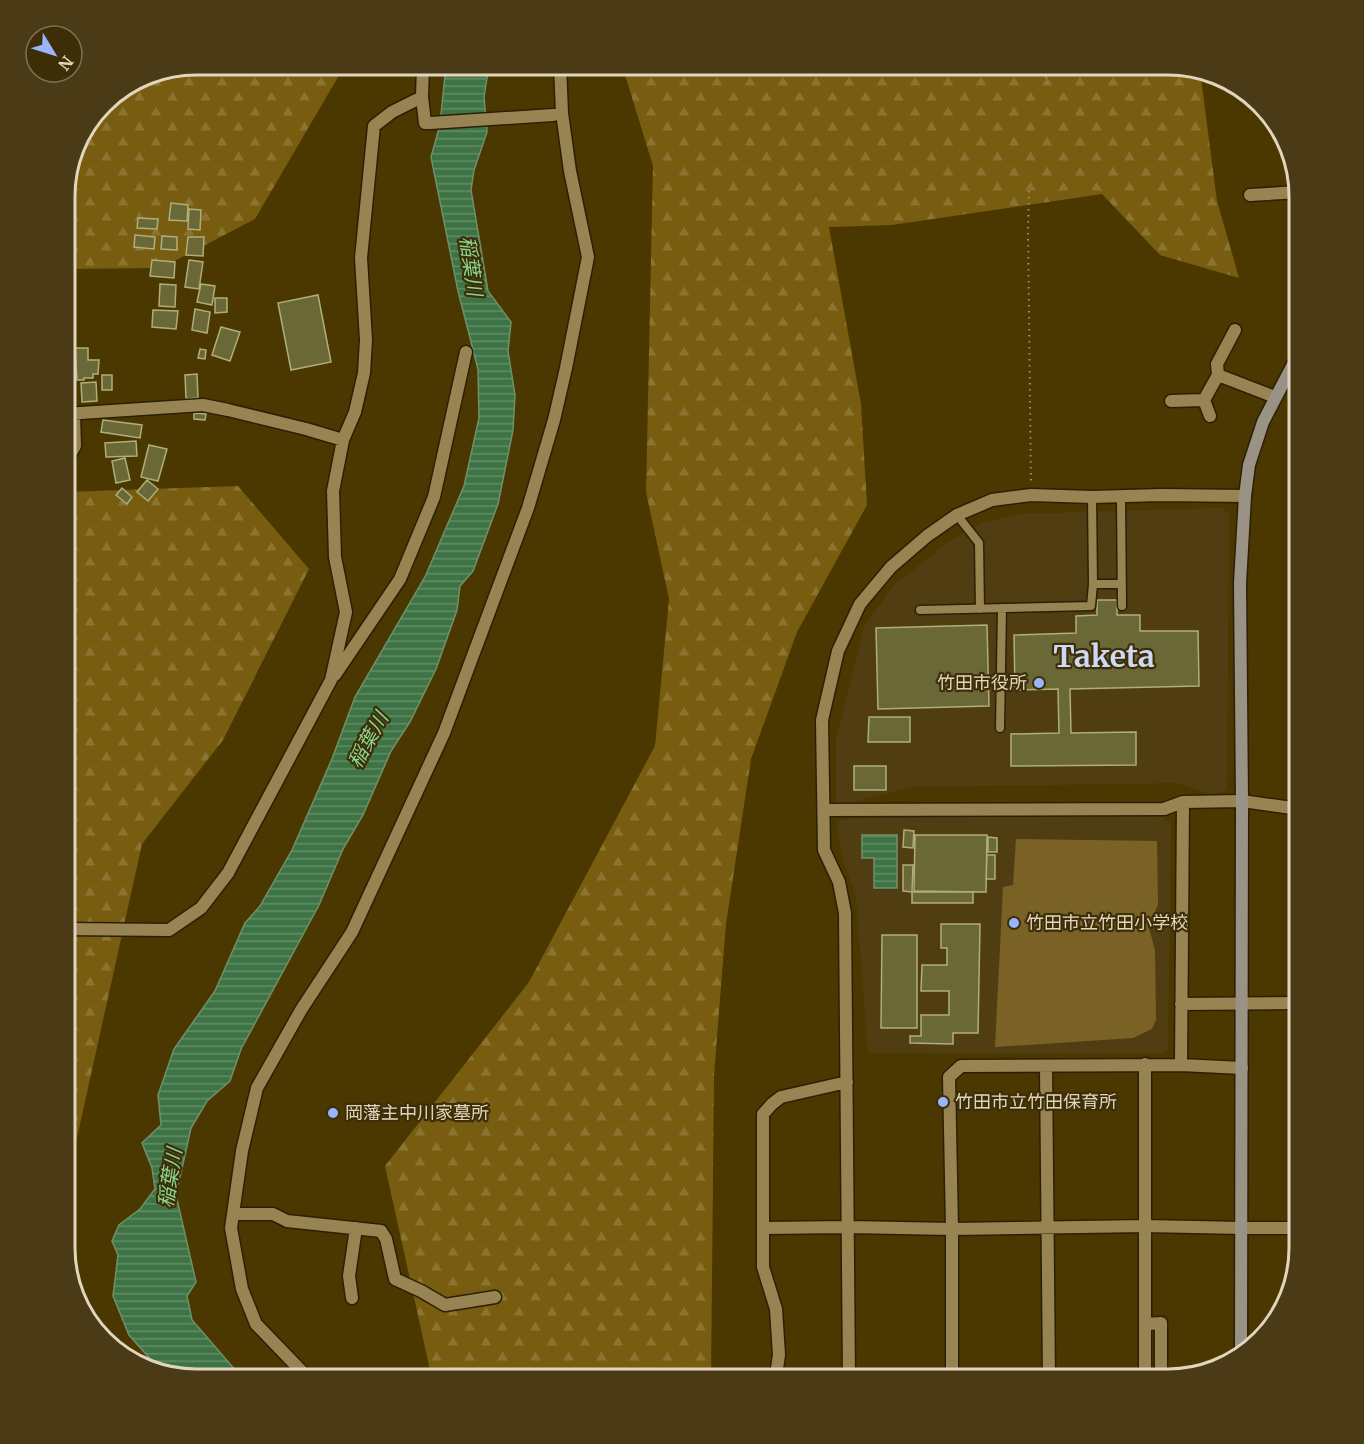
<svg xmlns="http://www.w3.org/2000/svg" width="1364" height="1444" font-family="Merriweather,'Noto Sans JP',serif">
	<defs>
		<pattern id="forest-firs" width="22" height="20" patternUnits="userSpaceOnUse" patternTransform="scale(1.5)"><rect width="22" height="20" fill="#785d10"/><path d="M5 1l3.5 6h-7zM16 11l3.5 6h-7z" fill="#8b7431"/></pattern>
		<pattern id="water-rules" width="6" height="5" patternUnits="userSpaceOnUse" patternTransform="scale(1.5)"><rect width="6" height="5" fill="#3e7445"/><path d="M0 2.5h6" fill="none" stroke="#638d66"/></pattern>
	</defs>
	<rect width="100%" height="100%" fill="#4b3801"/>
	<path fill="#503e12" d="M1222,508L1229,514L1227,790L1213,795L1178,783L912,787L836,806V739L864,627L892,587L947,543L983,523L1017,514Z
		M1160,814L1171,824L1168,1050L1159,1054L868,1053L856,897L842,857L837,827L839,821L852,818Z"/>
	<path fill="url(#forest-firs)" d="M196,65H345L255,219L161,268L65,269V187L78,138L109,97L146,74Z
		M622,65H1176L1200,71L1217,201L1239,278L1160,255L1102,194L892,225L829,227L861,404L867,505L797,632L751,759L726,924L714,1075L711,1379H432L385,1166L529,982L655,746L669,599L646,492L653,166Z
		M238,486L309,569L223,740L142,844L65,1192V492Z"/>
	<path fill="#7a6227" d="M1016,839L1157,841L1158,904L1149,928L1155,950L1156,1020L1152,1029L1133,1038L995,1047L1003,887L1013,885Z"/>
	<path fill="url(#water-rules)" stroke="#6f9169" stroke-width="1.5" d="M446,65H489L484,97L487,132L474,170L471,190L488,291L511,322L508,351L515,395L513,430L498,504L473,571L460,586L457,610L436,669L410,722L391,751L363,815L343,849L319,905L241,1049L230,1081L207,1101L191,1128L176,1195L196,1282L187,1296L192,1320L243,1379H196L161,1371L129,1335L113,1296L118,1255L112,1241L119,1225L140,1209L155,1189L152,1168L142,1143L161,1125L158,1095L174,1049L215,991L245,923L260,906L292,850L332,759L355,697L425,577L464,486L479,418L478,369L458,291L431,157L440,125Z
		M862,835H897V888H874V858H862Z"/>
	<path fill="#6a6836" stroke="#afae79" stroke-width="1.5" d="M171,203L188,205L187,221L169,220Z
		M189,209L201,210L200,230L188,229Z
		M138,218L158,219L157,229L137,228Z
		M135,235L155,237L154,249L134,247Z
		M162,236L177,237V250L161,249Z
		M188,237H204L203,256L186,255Z
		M152,260L175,262L174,278L150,276Z
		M189,260L203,262L199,289L185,287Z
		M160,284L176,285L175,307L159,306Z
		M201,284L215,286L212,305L197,302Z
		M318,295L331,362L291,370L278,303Z
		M215,298H227V312L215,313Z
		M195,309L210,312L207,333L192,330Z
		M153,310L178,311L176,329L152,327Z
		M221,327L240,332L230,361L212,355Z
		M75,348H88V360H99L98,374H93V378H84V380H77Z
		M200,349L206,350L205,359L198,358Z
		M197,374L198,398L186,399L185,375Z
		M102,375H112V390H102Z
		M96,382L97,401L82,402L81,383Z
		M65,384L74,385L72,405H65Z
		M194,413L206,414L205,420L194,419Z
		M103,420L142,425L140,438L101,432Z
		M136,441L137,456L106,457L105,443Z
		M149,445L167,449L158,481L141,477Z
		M125,458L130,480L116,483L112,461Z
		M147,480L158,489L148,501L137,492Z
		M122,488L132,497L127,504L116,495Z
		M1097,600H1117V615H1140V631H1198L1199,686L1070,689L1071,733L1136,732V765L1011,766V734L1059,733L1058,689L1015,690L1014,635L1076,633V616L1097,615Z
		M987,625L989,706L878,709L876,628Z
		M869,717H910V742H868Z
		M854,766H886V790H854Z
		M904,830L914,831L913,848L903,847Z
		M915,835H987L986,892L914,891Z
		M988,837L997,838V852H988Z
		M987,855H995V879H986Z
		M903,865H913L912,892L903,891Z
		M912,892H973V903H912Z
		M941,924H980L978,1033H953V1044L910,1043V1036H921V1015H949V991H921L922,965H947V948H941Z
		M882,935H917V1028H881Z"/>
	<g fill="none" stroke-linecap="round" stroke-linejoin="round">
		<defs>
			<path id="lane" d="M1121,497L1122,606
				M957,515L979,543L980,609
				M1093,584H1121
				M920,610L1091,606L1093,584L1092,497
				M1000,728L1002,608"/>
			<path id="street" d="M423,65L422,97L425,123H430L553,115L562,113
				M1250,195L1299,192
				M1235,330L1217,364L1218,375L1275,397
				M1171,401L1204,400
				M65,414L203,405L228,410L306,429L343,440L355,412L364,373L366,340L361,258L374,126L392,112L422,97
				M1210,416L1204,400L1218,375
				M65,463L75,446L74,414
				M335,675L400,579L434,497L466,352
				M824,810L1164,809L1183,802L1242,801L1299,809
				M65,929L169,930L201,908L228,873L331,680L346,612L335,557L333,491L343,440
				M1181,1004L1299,1003
				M1145,1064V1379
				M1181,1065L1242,1068
				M1046,1066L1049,1379
				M233,1214H273L287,1221L381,1231L386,1239L395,1279L421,1291L445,1305L495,1297
				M763,1228L849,1227L952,1229L1145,1226L1242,1228H1299
				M352,1298L349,1276L356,1228
				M1145,1324L1161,1323V1379
				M309,1379L256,1324L242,1289L231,1228L242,1151L257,1088L301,1010L352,932L444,733L528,508L554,420L566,368L588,257L570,171L562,113L560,65
				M773,1379L776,1375L779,1355L776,1309L763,1267V1114L772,1104L781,1097L847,1082
				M849,1379L845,913L839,882L824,850L822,720L838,651L860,604L891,567L927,536L957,515L992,500L1031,495L1092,497L1161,495L1245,496
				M952,1379V1229L949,1077L961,1066L1181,1065L1183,802"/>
			<path id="secondary" d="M1241,1355L1242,801L1240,583L1245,496L1249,465L1263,422L1299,353"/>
		</defs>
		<use href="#lane" stroke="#2b2007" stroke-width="11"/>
		<use href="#street" stroke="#2b2007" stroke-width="15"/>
		<use href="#secondary" stroke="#2b2007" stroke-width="15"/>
		<path stroke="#9c8d66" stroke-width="2" stroke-dasharray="1.5 4.5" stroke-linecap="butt" d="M1042,65L1048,84
			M1029,191L1028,229L1031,484
			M1292,393L1299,425"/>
		<use href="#lane" stroke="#988353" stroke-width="8"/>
		<use href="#street" stroke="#988353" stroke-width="12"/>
		<use href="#secondary" stroke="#999285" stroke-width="12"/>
	</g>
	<g fill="#98b5fd" stroke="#3d2e08" stroke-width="2">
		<circle cx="1039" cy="683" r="6"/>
		<circle cx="1014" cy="923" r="6"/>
		<circle cx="943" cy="1102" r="6"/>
		<circle cx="333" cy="1113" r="6"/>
	</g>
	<g text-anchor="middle" stroke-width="4.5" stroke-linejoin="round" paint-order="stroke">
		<g font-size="18" fill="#e1d6bd" stroke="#3d2e08" text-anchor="start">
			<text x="1027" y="689" text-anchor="end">竹田市役所</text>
			<text x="1026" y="929">竹田市立竹田小学校</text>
			<text x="955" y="1108">竹田市立竹田保育所</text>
			<text x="345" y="1119">岡藩主中川家墓所</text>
		</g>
		<g font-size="20" font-style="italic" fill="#88d690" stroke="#3d2e08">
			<text transform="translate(471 266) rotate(82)" y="7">稲葉川</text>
			<text transform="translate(368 740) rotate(-61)" y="7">稲葉川</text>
			<text transform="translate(170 1178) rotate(-81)" y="7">稲葉川</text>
		</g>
		<g font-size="30" font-weight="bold" fill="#cdd9f5" stroke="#3d2e08">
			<text x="1104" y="667">Taketa</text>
		</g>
	</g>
	<path d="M0 0H1364V1444H0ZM196 75H1168A121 121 0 0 1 1289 196V1248A121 121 0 0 1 1168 1369H196A121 121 0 0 1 75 1248V196A121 121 0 0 1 196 75Z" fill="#4a3b16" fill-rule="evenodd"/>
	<path fill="none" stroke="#e1d6bd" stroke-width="3" d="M196 75H1168A121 121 0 0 1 1289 196V1248A121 121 0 0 1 1168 1369H196A121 121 0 0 1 75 1248V196A121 121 0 0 1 196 75Z"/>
	<g transform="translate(54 54) rotate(128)"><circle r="28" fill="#3d2e08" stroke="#7f7150" stroke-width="1.5"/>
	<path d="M0-4.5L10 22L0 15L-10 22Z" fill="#98b5fd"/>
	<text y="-9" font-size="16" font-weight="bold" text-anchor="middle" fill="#e1d6bd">N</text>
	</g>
</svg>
